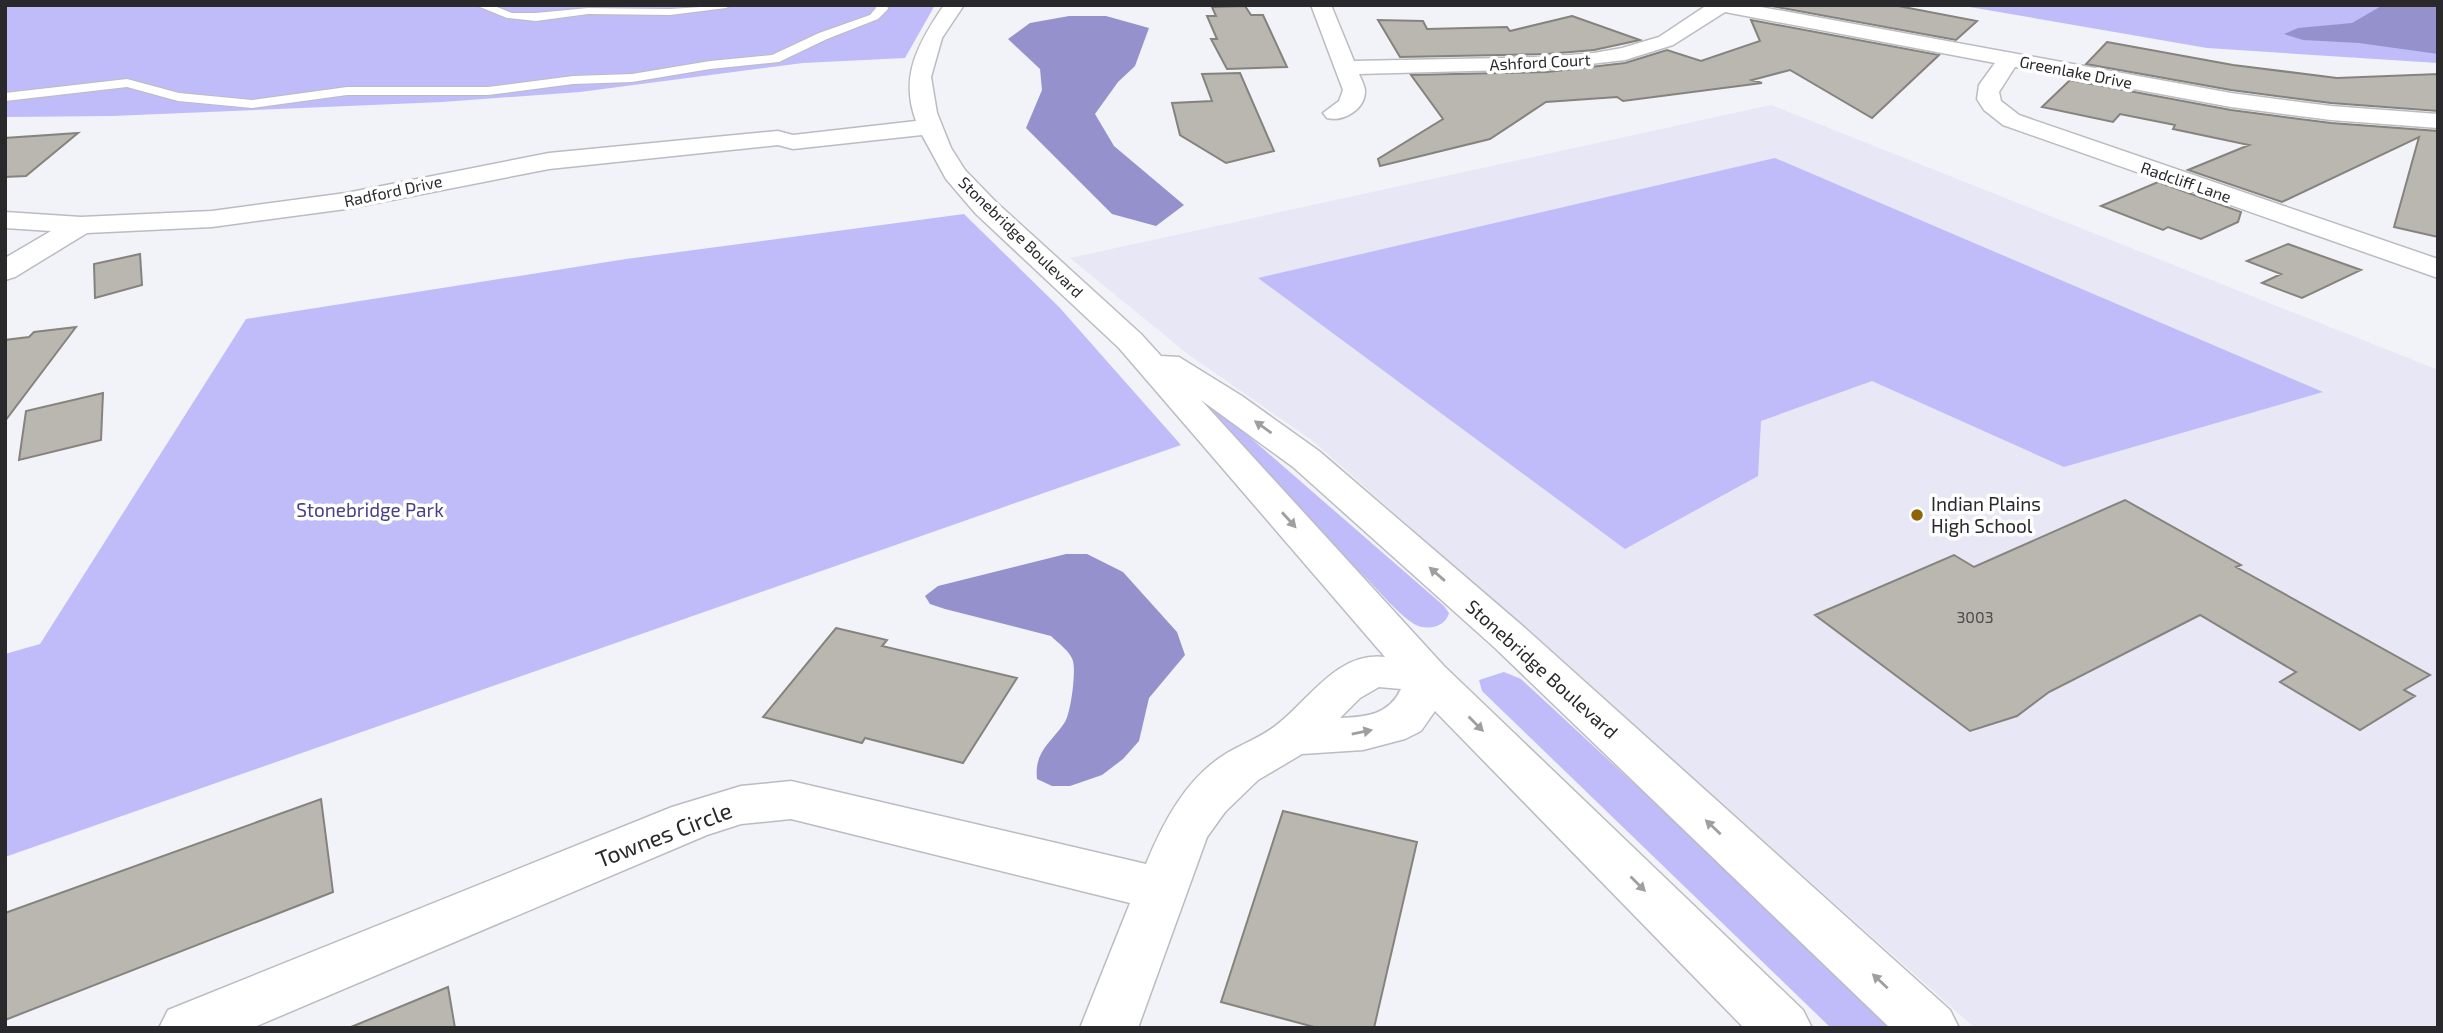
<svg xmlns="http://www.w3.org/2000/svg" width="2443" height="1033" font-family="'Exo 2',sans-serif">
	<rect width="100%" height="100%" fill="#f2f2f9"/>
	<path fill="#e7e7f5" d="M1771,105L2438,370V1028H1975L1313,441L1189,355L1070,258Z"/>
	<path fill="#bfbcf9" d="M5,5H935L905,58L803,63L580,92L442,102L112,116L5,117Z
		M1958,5H2438V63L2207,48Z
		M1775,158L2323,392L2064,467L1872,381L1761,421L1758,476L1625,549L1258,278Z
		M964,214L1059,307L1181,445L5,857V654L40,644L246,319L626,259Z
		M1190,390L1199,393L1444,606L1449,613C1445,628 1426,631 1414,624C1397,613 1381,593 1367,579C1304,520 1248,453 1190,390Z
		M1504,672L1521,679L1898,1028H1831L1482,691L1479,680Z"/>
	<path fill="#9591cd" d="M2383,5H2438V54L2359,43L2303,40L2284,34L2298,28L2352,23Z
		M1069,16H1106L1149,28L1135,66L1118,82L1095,114L1114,146L1184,205L1156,226L1112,214L1026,128L1042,90L1040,69L1008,39L1030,23Z
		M1066,554H1087L1123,572L1177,632L1185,655L1149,698L1139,741L1123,759L1102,775L1070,786H1052L1037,779C1034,751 1051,743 1065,722C1071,712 1076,672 1073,661C1070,651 1058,643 1051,636L945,609L930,604L925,596L938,586Z"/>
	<path fill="#bab6b0" stroke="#86837d" stroke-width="2" d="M1766,5H1893L1977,21L1956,40Z
		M1245,6L1251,15H1263L1287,67L1227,69L1211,39H1217L1207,16H1216L1212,7Z
		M1572,16L1640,40L1594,50L1547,54L1400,57L1378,20L1423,21L1427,29L1507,27L1510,31Z
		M1751,20L1939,55L1872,118L1790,70L1752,80L1762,83L1623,101L1617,97L1546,102L1490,139L1380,166L1378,159L1443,119L1411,75L1547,72L1625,63L1667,50L1701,61L1760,41Z
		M2107,42L2233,65L2337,78L2438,74V111L2331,103L2231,90L2086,64Z
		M1240,73L1274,151L1226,163L1180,135L1172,103L1212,101L1202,74Z
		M2070,80L2231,110L2331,123L2438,131V237L2394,227L2419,137L2282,202L2188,170L2249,145L2173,129L2175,125L2120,114L2113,122L2042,107Z
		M78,133L26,176L5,177V138Z
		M2158,182L2241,212L2238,222L2201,239L2168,227L2163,230L2101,206Z
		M2288,244L2361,270L2302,298L2262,283L2281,274L2247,261Z
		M140,254L142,285L95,298L94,264Z
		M76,327L5,421V340L29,337L34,332Z
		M103,393L101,440L19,460L26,411Z
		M2125,500L2241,565L2236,567L2430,675L2404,690L2415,696L2360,730L2280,682L2296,672L2200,615L2049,692L2017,716L1970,731L1815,615L1954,555L1974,567Z
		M836,628L887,640L882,646L1017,678L963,763L865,738L862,743L763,717Z
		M321,799L333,892L5,1020V913Z
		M1283,811L1417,842L1374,1028H1318L1221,1002Z
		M448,987L455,1028H351V1027Z"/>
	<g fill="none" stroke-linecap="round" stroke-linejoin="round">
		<defs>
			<path id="lane" d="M475,5H492L512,13H536L588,8L670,9L732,5L726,8L670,15L588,14L536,21L507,18Z
				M875,5H887L888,9L878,19L827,39L779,62L710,69L632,82L573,84L488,95H347L252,108L178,101L127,87L5,101V93L127,79L179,93L252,100L347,87H488L573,76L632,74L710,61L772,55L819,33L870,15L876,8Z"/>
			<path id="street" d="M944,5H964L942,38L931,77L937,113L951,148L965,170L996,202L1141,334L1161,356L1179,357L1242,396L1319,451L1525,628L1950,1010L1959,1028H1890L1495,648L1293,467L1201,400L1444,666L1803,1010L1812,1028H1744L1435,711L1421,731L1405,739L1363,750L1302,754L1258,780L1225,812L1207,837L1138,1028H1080L1130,903L791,819L741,824L707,835L252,1028H159L168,1010L672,807L741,786L791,781L1146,864C1163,822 1187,777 1227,753C1244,743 1264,736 1279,723C1310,698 1339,651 1385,657L1119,348L976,214L946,179L922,135L793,149L778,145L549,169L346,209L212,227L87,233L15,277L5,280V258L51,231L5,228V212L81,217L212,211L346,193L549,153L778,131L793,135L916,121C899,76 919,42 944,5ZM1379,687L1401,689C1389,715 1366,717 1340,718L1360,698Z
				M1311,5H1331L1354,61L1547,57L1594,53L1622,48L1659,37L1707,5H1750L2231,93L2331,106L2438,114V128L2331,120L2231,107L2015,67L1999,92L2001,101L2019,115L2438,259V278L2003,125L1984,110L1977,99L1979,85L1995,63L1725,12L1673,45L1625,60L1547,69L1359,74C1361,79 1365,86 1365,91C1365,110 1343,122 1327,118L1323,113L1339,101L1343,90Z"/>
		</defs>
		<use href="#lane" stroke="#bbbbc2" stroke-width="2"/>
		<use href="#street" stroke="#bbbbc2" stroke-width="3"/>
		<use href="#lane" fill="#fff" fill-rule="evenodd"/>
		<use href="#street" fill="#fff" fill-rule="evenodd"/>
	</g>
	<defs><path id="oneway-solid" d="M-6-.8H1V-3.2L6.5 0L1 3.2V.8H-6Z" transform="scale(1.75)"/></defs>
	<g fill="#9f9fa0">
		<use href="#oneway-solid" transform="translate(1263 427) rotate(-144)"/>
		<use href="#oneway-solid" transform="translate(1289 520) rotate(48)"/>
		<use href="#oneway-solid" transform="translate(1437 574) rotate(-139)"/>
		<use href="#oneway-solid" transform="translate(1476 724) rotate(45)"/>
		<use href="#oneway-solid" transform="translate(1362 732) rotate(-11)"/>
		<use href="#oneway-solid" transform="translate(1713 827) rotate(-137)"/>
		<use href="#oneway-solid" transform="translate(1638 884) rotate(45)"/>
		<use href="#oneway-solid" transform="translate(1880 981) rotate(-137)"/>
	</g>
	<circle fill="#8c6506" stroke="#fff" stroke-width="2.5" cx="1917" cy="515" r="7"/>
	<g text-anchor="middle" stroke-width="7" stroke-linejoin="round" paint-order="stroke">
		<g font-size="16" fill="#29292c" stroke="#fff">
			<text transform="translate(1540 62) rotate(-3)" y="6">Ashford Court</text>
			<text transform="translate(2076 72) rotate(11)" y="6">Greenlake Drive</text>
			<text transform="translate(2186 182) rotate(19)" y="6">Radcliff Lane</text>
			<text transform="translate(393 191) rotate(-12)" y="6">Radford Drive</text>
			<text transform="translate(1021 237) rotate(44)" y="6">Stonebridge Boulevard</text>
		</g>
		<g font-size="16" fill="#4d4c4d">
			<text x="1975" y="623">3003</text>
		</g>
		<g font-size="19" fill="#29292c" stroke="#fff" text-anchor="start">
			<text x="1931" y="511">Indian Plains<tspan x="1931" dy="22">High School</tspan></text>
		</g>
		<g font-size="19" fill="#493e88" stroke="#fff">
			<text x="370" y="517">Stonebridge Park</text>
		</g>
		<g font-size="19" fill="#29292c" stroke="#fff">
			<text transform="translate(1542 669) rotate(42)" y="7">Stonebridge Boulevard</text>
		</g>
		<g font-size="23" fill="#29292c" stroke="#fff">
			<text transform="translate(664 835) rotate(-21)" y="8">Townes Circle</text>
		</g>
	</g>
	<rect width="2443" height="1033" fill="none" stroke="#29292c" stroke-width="14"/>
</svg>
